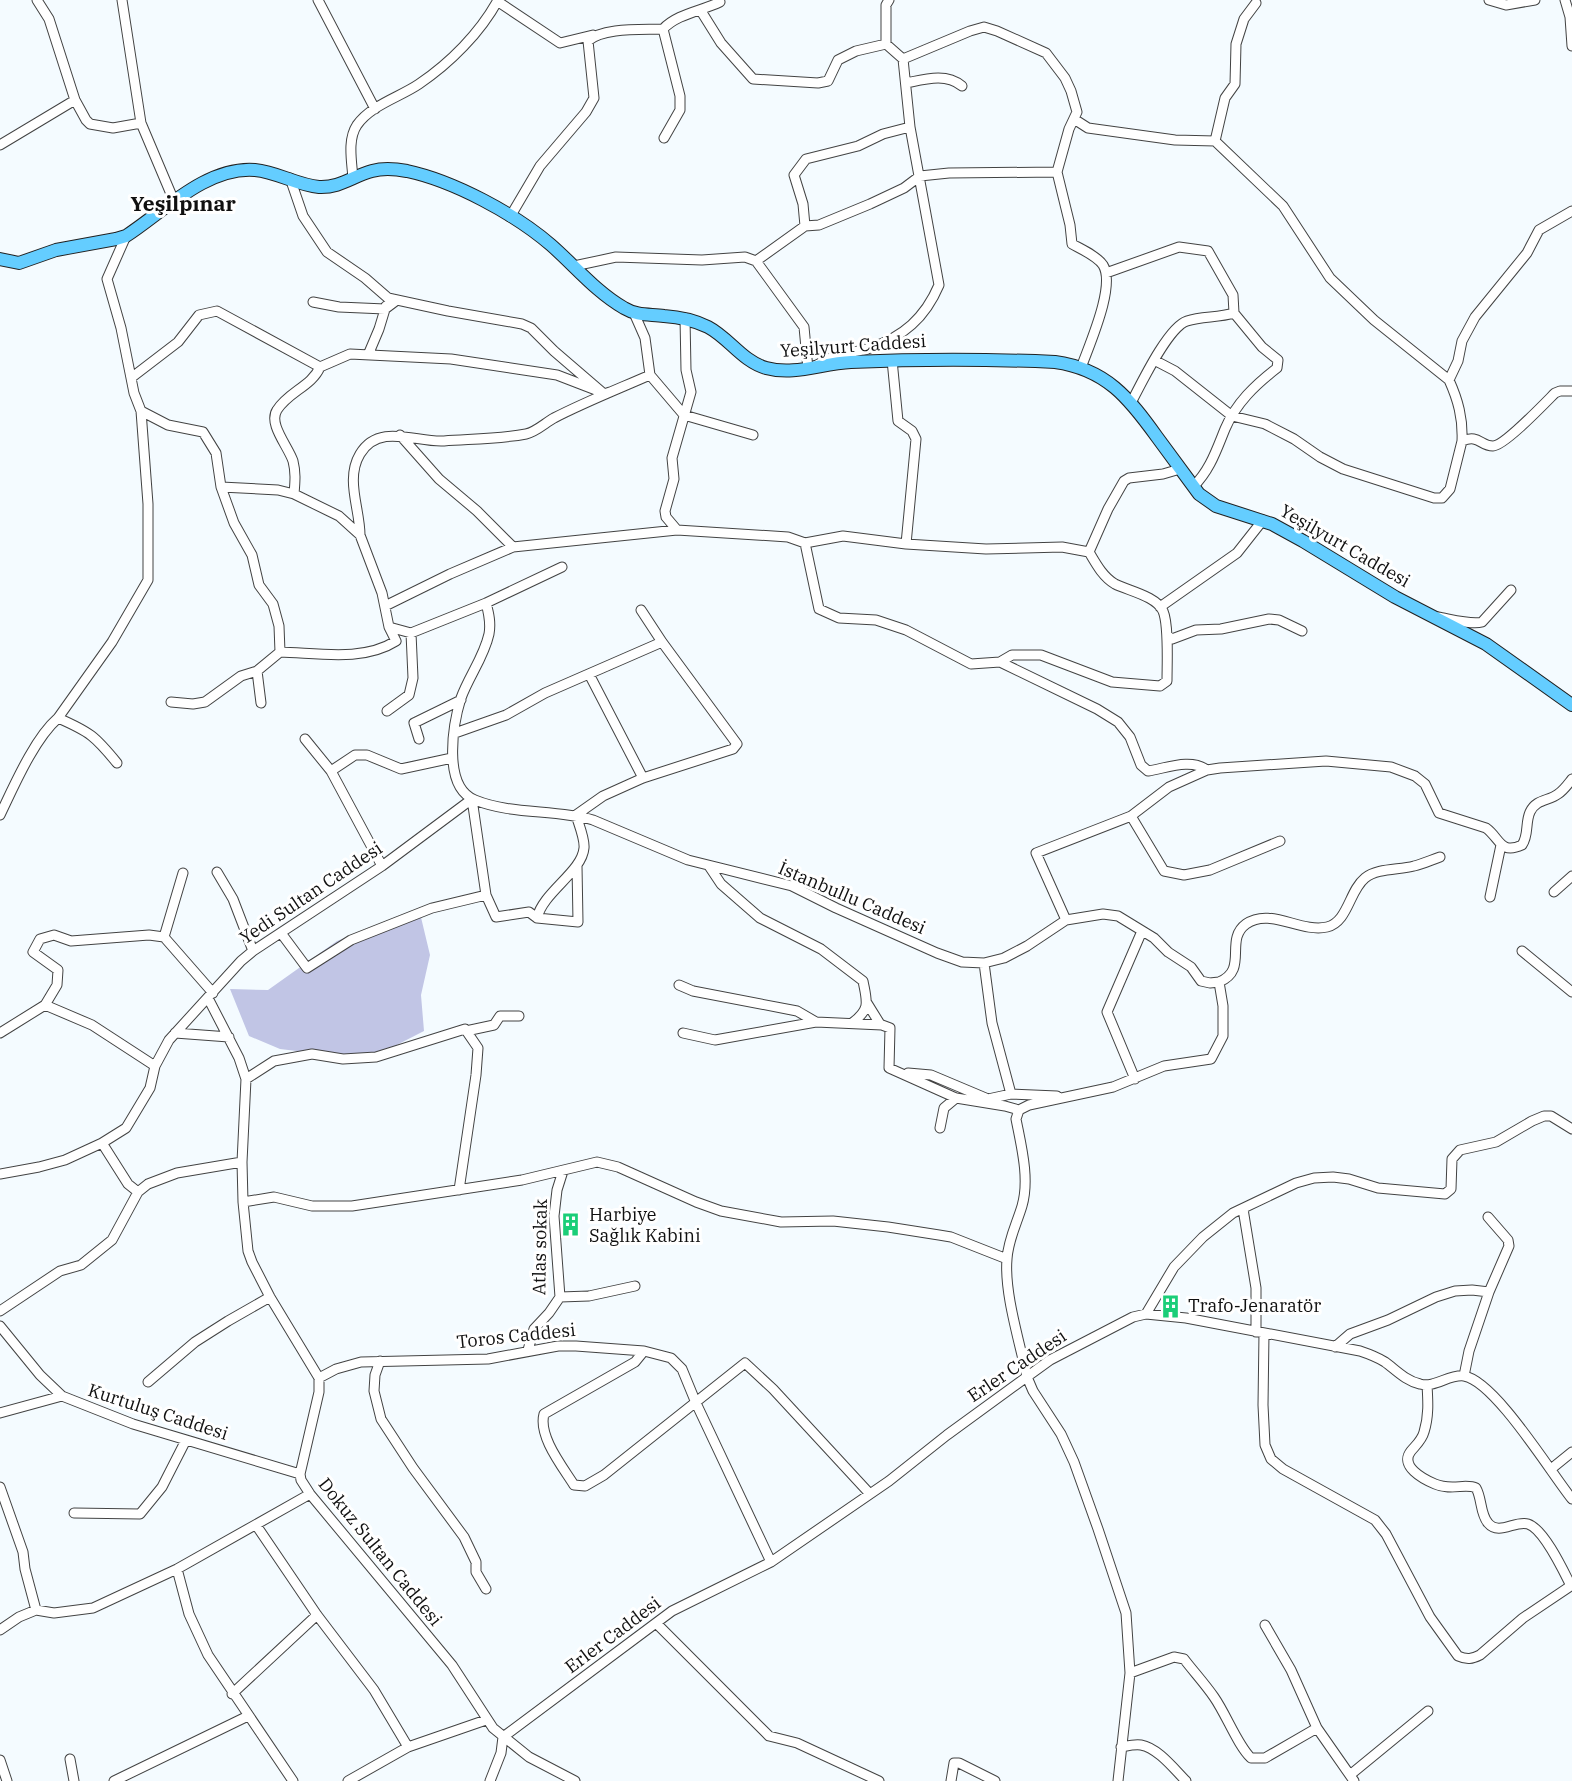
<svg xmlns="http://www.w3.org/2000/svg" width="1572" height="1781" font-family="'IBM Plex Serif',serif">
	<rect width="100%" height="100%" fill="#f4fbff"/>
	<path fill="#c1c5e5" d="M419,909L430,955L421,995L424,1031L381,1053L330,1055L280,1049L249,1036L230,989L268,990L337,941Z"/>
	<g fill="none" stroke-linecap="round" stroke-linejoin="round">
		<defs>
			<path id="minor" d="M37,0L49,19L75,100L86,120L90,124L113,128L141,123
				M122,0L141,123L174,201
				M318,0L375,109
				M1489,0L1506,5L1535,0
				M1565,0L1570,17L1572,46
				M497,1L560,43L593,35
				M701,11L721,43L753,79L818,83L828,81L838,60L856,51L886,44
				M663,29L680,96V110L664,138
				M903,59L970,31L984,27L997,31L1046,53L1065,78L1071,91L1077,112L1069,129L1057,172L1070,225L1072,244C1081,249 1097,256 1103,265C1116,286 1089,345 1081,368
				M906,83C926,79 946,73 962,86
				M1074,119L1088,128L1175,140L1215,141L1283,206L1330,278L1374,320L1449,380
				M1215,141L1225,98L1235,84L1236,44L1244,19L1256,3
				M0,145L75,100
				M290,178L303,216L327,252L365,278L388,298L448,311L522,324L531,328L554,351L604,394L610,392
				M353,179C352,162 347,140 357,125C371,105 400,97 419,84C450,63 480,33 498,0
				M510,217L540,166L586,112L594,98L588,41C603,27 643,30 663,29C677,14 701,11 720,2
				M805,226L819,225L870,204L904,188L920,176L949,173L1057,172
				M126,236L107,279L121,328L134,393L141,411L168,425L203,432L216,453L221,487L278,490L294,494L339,516L360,535L382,593L389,627L411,633L486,603L562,567
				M756,261L804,327L808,369C818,365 828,358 838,355C848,352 859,352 870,348C903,337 925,318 939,285L910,127L903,59L886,44V5L889,0
				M574,266L616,257L702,260L745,257L756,261L805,226L803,204L794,175L806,159L858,146L883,134L910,127
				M1106,273L1179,247L1208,251L1233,295L1234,313L1262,347L1278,360L1277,368C1255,385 1236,403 1225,429C1216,451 1210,470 1193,487
				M313,302L339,307L385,309L397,300
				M368,355L379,329L386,306
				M892,360L898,421L912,431L916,439L906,544
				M1154,360L1175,371L1232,416L1265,424L1294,439L1320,457L1343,469L1434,498H1442L1450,489L1462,441C1479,434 1480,446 1493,446C1504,446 1545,403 1555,393L1560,391H1572
				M320,367L350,354L451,359L557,375L596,390
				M650,375L684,415L753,435
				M131,378L178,342L199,315L217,311L320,367C312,386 288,392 277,410C268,424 288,446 293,461C296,473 295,482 294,494
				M1131,403C1141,384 1168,327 1187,321C1202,316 1218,318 1234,313
				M400,435L439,479L477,511L513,547
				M1462,441C1463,418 1458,400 1449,380L1458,361L1462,341L1475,317L1527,253L1539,230L1572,211
				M221,487L234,523L252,555L259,585L273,604L279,626L280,652C318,653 363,662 396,641L389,627
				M677,530L666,517L665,511L674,479L672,458L691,392L686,370L685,318
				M360,535C360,509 345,479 360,454C379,422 417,443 444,441C471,439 500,439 526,434C536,432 545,423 554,418C585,402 618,389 650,375L645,338L634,313
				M805,543L819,609L839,618L876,620L906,630L971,664L1000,662L1097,709L1118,722L1130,737L1141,765L1148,771C1167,768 1191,758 1207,770
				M1089,552L1108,509L1124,481L1129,478L1163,474L1180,469
				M486,603C489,614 491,623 489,634C484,657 469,676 461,698C453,724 442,787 475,800C512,815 554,809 593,820L688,860L792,886L836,908L937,953L962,962L984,963L1004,958L1027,946L1066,920L1103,914L1118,916L1154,938L1168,952L1191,967L1201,981L1210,983L1219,982L1223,1006V1036L1211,1059L1164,1066L1113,1087L1029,1105L1019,1110
				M385,606L450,574L513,547L677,530L788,537L805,543L843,536L906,544L986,549L1062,547L1089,552C1096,564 1103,577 1115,584C1129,591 1156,596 1163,611C1169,625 1167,664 1167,681L1160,686L1112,682L1041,655H1012L1000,662
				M1160,607L1237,553L1263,520
				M1438,617C1450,619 1472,625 1482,622L1511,590
				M1167,635L1172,639L1196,630L1221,629L1269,619L1279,620L1302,631
				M257,671L261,703
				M589,674L643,778
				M171,702L193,704L205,702L241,676L257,671L280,652
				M387,711L409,695L413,678L411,633
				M58,718C90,732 95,736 117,763
				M455,733L506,715L545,693L662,642
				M305,739L331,771L382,866
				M419,739L414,723L461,700
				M331,771L355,755H367L401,769L452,758
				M0,815C14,786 34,739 58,718L112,642L148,580V504L141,411
				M1131,816L1164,871L1184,875L1210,870L1280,841
				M709,866L721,884L760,918L821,949L863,981C867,1002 871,1009 852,1023
				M217,872L233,899L253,951
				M1554,892L1572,876
				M1490,897L1501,845
				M537,918C543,892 582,872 584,848C585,839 579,825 576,815L603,796L643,778L733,749L737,744L662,642L641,610
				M1066,920L1036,853L1131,816L1169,787L1207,770L1220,768L1326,761L1391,767L1415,776L1425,784L1439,813L1486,828C1500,838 1500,855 1522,845C1529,835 1525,823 1530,812C1536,799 1549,801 1558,794C1564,790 1568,784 1572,779
				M281,933L307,968L351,940L432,908L486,895
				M164,937L183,873
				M1522,951L1572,992
				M984,963L992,1023L1011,1094
				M1219,982C1249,970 1224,940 1246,924C1270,907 1300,933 1327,927C1348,922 1349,891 1365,878C1377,868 1399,870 1414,866C1423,864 1431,860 1440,857
				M679,985L693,991L797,1011L816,1022L882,1025L890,1028L889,1068L956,1098L1005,1106L1019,1110L1016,1119C1021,1145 1030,1179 1022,1206C1017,1223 1008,1240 1007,1259C1004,1293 1020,1343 1027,1377L1033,1391L1061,1434L1074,1462L1098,1529L1126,1613L1130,1673L1118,1781
				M208,998L239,1058L246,1079L242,1162L243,1202L248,1251L252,1262L270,1297L319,1378V1392L300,1474L301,1480L310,1494L452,1665L493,1728L529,1757L575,1781
				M867,1003L880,1024
				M466,1031L494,1025L500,1016H519
				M0,1033L45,1005
				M175,1033L229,1037
				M683,1033L715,1040L816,1022
				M155,1066L92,1025L45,1005L57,985L58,970L33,952L40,939L54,935L71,941L149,935L164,937L213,993
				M908,1073L931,1075L988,1099L1011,1094L1057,1096
				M246,1079L274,1061L312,1054L343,1059L376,1057L465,1029L478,1048L476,1075L459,1190
				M1135,1079L1107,1012L1142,931
				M940,1128L944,1108L956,1098
				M102,1143L128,1184L138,1192
				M0,1174L39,1167L65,1160L102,1143L126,1128L150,1088L155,1066L169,1040L241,961L253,951L382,866L472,799L486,895L496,917L529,912L537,918L578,922L577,866
				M243,1202L274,1197L312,1206H352L522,1180L597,1162L618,1167L696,1202L721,1211L781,1222L833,1221L888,1227L939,1235L951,1237L1007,1259
				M1243,1209L1256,1288V1332
				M560,1297L589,1296L635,1286
				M0,1311L60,1271L81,1265L112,1240L138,1192L148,1184L177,1173L242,1162
				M1146,1314L1174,1267L1203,1237L1233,1213L1296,1183L1314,1178L1333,1177L1349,1179L1378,1188L1445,1194L1451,1189L1452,1159L1460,1150L1496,1142L1532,1121L1544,1116H1551L1572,1129
				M0,1326L40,1375L62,1396L133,1424L300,1474
				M1264,1333L1263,1405L1265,1445L1271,1459L1283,1469L1375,1520L1386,1534L1430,1617L1458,1656C1467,1660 1472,1659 1480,1655L1523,1618L1572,1585
				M1335,1347L1350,1334L1388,1320L1436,1297L1455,1291L1472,1290L1489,1292
				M528,1350L534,1329L549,1313L560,1297L554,1216L557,1190L563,1171
				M644,1351L635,1362L544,1414C538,1436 562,1466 574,1485L585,1486L604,1475L745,1363L773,1389L870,1494
				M380,1361L375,1375L374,1391L381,1419L413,1468L464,1537L476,1562V1572L486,1589
				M1464,1376L1469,1351L1489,1292L1509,1246L1508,1240L1488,1217
				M319,1378L336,1369L361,1362L488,1359L558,1346H576L644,1351L671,1358L682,1369L696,1403L771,1562
				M148,1382L195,1342L228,1321L270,1297
				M1427,1385C1428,1401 1429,1416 1424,1432C1422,1440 1416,1445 1411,1451C1399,1466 1423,1479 1435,1484C1451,1491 1466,1483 1476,1488C1482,1498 1480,1514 1488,1523C1499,1536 1515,1520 1528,1524C1544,1529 1564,1572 1571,1586
				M0,1413L62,1396
				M1551,1469L1572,1452
				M0,1487L23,1552L25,1569L36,1610
				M74,1513L140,1514L162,1487L186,1440
				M256,1525L317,1615L374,1690L408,1747
				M177,1569L189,1614L208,1655L293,1781
				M656,1623L769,1736L797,1743L879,1781
				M1265,1625L1291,1670L1317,1728L1354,1781
				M0,1630L19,1617L36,1610L54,1613L93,1608L177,1569L310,1494
				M1130,1673L1174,1657L1184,1659C1194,1672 1205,1684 1214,1697C1226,1714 1238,1746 1251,1758H1265L1317,1728
				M232,1694L317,1615
				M503,1737L672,1611L771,1562L889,1481L947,1435L1050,1360L1133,1317L1146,1314L1186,1318L1360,1351C1369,1354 1377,1357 1385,1362C1396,1370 1406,1381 1420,1384C1435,1388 1449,1374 1464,1376C1495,1381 1551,1473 1572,1499
				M1121,1747C1127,1746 1134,1744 1141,1745C1158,1748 1174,1769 1186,1781
				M70,1759L74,1781
				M0,1760L7,1781
				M1350,1775L1428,1711
				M114,1781L248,1716
				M348,1781L408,1747L486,1720
				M490,1781L501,1753L503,1737
				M951,1781L954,1763H959L995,1781"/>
			<path id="major" d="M0,259L19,263L56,250L116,239L126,236C163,212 207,166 255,170C277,172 297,185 319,187C340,188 353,176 372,171C383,168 396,169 407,171C454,181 515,214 551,245C575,266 596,292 624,308C637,316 650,314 664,316C679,317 694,320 708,327C729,338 742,361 766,368C795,376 822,363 851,362C919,359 987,359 1055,362C1106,369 1129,398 1157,437C1171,456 1185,475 1199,494L1216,506L1272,524L1303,541L1395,597L1486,644L1572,705"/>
		</defs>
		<use href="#minor" stroke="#434343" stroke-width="11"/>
		<use href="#major" stroke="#212121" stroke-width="14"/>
		<use href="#minor" stroke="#fff" stroke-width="9"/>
		<use href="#major" stroke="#64cdff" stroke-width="12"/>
	</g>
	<defs>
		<symbol id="building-bare" viewBox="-9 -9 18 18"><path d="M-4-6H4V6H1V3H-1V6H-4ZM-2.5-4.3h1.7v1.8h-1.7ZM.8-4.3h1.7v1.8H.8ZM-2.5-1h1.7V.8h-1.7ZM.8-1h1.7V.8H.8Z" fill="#1bce78" stroke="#fff" stroke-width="2.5" paint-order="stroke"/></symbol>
	</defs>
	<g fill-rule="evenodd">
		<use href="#building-bare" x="554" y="1208" width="33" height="33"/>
		<use href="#building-bare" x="1154" y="1290" width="33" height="33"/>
	</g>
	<g text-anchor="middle" stroke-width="6" stroke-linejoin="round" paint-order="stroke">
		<g font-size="18" fill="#101010" stroke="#fff">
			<text transform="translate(853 346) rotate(-4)" y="6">Yeşilyurt Caddesi</text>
			<text transform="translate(1345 546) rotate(30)" y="6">Yeşilyurt Caddesi</text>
			<text transform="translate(311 893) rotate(-34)" y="6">Yedi Sultan Caddesi</text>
			<text transform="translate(852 898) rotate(23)" y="6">İstanbullu Caddesi</text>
			<text transform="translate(540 1247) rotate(-89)" y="6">Atlas sokak</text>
			<text transform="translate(516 1336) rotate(-6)" y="6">Toros Caddesi</text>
			<text transform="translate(1017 1366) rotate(-34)" y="6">Erler Caddesi</text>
			<text transform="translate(158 1412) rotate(18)" y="6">Kurtuluş Caddesi</text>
			<text transform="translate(380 1552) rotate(51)" y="6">Dokuz Sultan Caddesi</text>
			<text transform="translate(613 1635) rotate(-37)" y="6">Erler Caddesi</text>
		</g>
		<g font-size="18" fill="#101010" stroke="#fff" text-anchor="start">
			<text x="589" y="1221">Harbiye<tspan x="589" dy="21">Sağlık Kabini</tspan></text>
			<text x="1188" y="1312">Trafo-Jenaratör</text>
		</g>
		<g font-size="21" font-weight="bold" fill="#101010" stroke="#fff">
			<text x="183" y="211">Yeşilpınar</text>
		</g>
	</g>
</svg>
